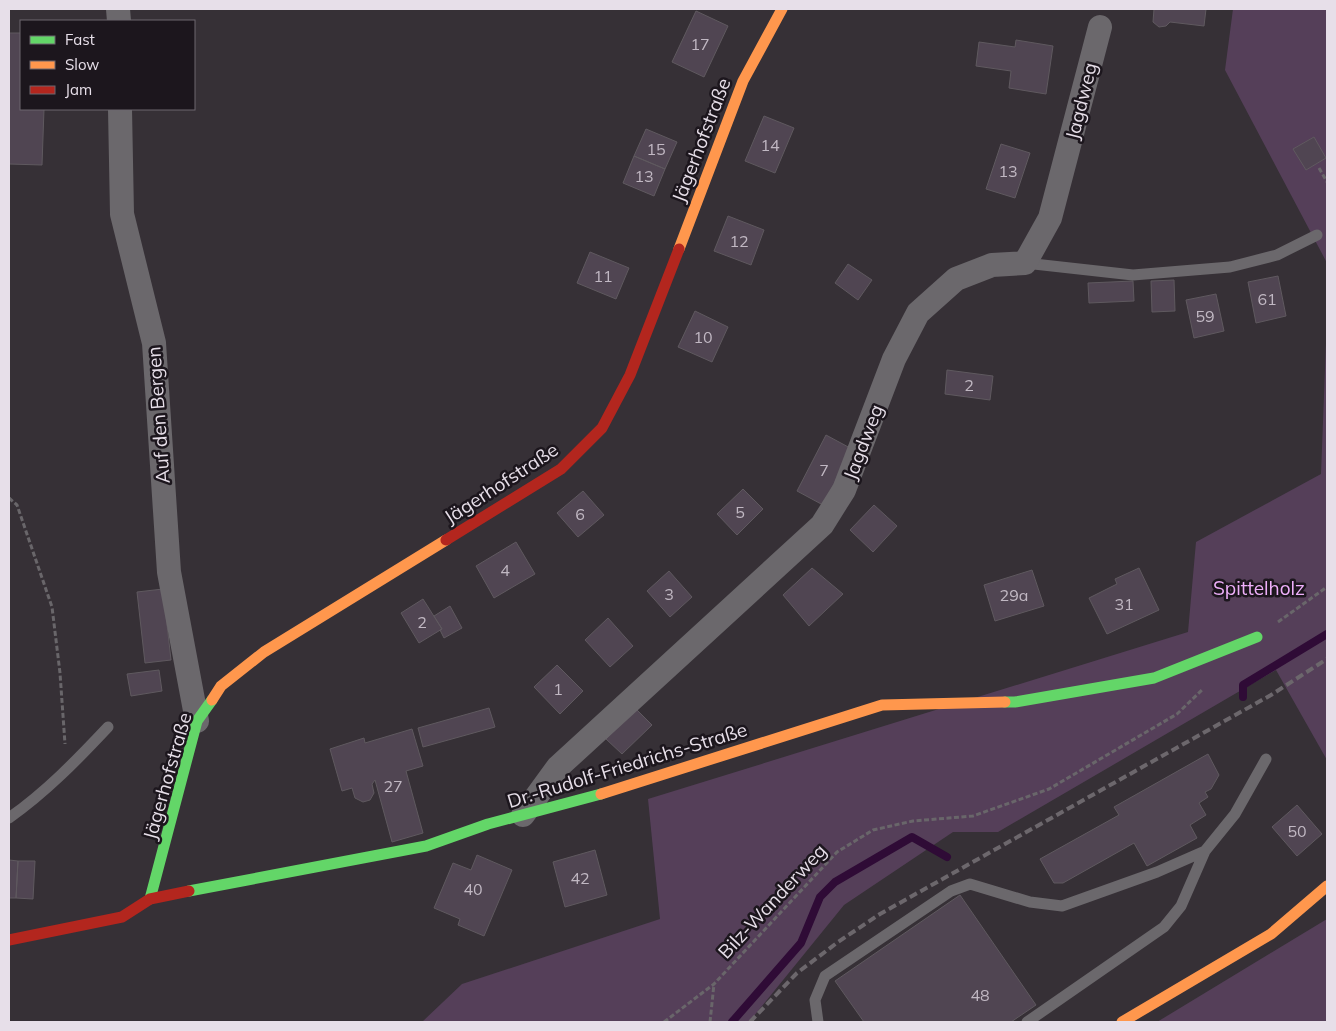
<svg xmlns="http://www.w3.org/2000/svg" width="1336" height="1031" font-family="Mulish,sans-serif">
	<rect width="100%" height="100%" fill="#363036"/>
	<path fill="#553f59" d="M1233,9H1327V263L1225,70Z
		M1327,317V760L1276,670L998,832H953L844,905L749,1022H422L462,984L660,919L648,799L1188,632L1196,542L1321,474Z
		M1327,919V1022H1157Z"/>
	<g fill="none" stroke-linecap="round" stroke-linejoin="round">
		<path stroke="#2f0b36" stroke-width="8" d="M1243,697V685L1327,634
			M732,1022L801,943L820,897L835,882L912,837L947,857"/>
	</g>
	<path fill="#504552" stroke="#5f595f" d="M1154,9H1206L1204,26L1170,22L1166,26L1159,27L1153,22Z
		M696,11L728,26L704,77L672,62Z
		M9,33H21V109H44L42,165L9,164Z
		M1016,40L1053,46L1046,94L1009,88L1011,71L976,66L979,42L1015,47Z
		M764,116L794,128L775,173L745,161Z
		M646,129L677,142L665,169L634,156Z
		M1314,137L1326,158L1306,170L1293,149Z
		M1001,144L1030,153L1015,198L986,189Z
		M634,156L665,169L654,196L623,183Z
		M728,216L764,230L751,265L714,251Z
		M590,252L629,268L616,299L577,283Z
		M848,264L872,280L858,300L835,283Z
		M1278,276L1286,316L1256,323L1248,282Z
		M1174,280L1175,311L1152,312L1151,281Z
		M1133,281L1134,301L1089,303L1088,283Z
		M1216,294L1224,331L1194,338L1186,300Z
		M695,311L728,327L712,362L678,347Z
		M947,370L993,376L990,400L945,394Z
		M826,435L852,449L823,505L797,491Z
		M743,489L763,509L737,535L717,514Z
		M583,491L604,515L578,537L557,513Z
		M874,505L897,526L873,552L850,530Z
		M516,542L535,574L494,598L476,566Z
		M812,568L843,594L809,626L783,595Z
		M1139,568L1159,610L1107,634L1089,598L1117,584L1115,579Z
		M1032,570L1044,606L995,621L984,585Z
		M669,571L692,597L670,617L647,591Z
		M163,589L171,660L145,663L137,592Z
		M423,599L442,629L419,643L401,613Z
		M450,606L462,628L444,638L440,630L442,629L434,616Z
		M608,618L633,646L610,667L585,640Z
		M557,665L583,691L560,714L534,687Z
		M159,670L162,691L131,696L127,674Z
		M489,708L495,727L423,747L418,728Z
		M636,709L652,725L622,754L606,739Z
		M412,729L423,766L406,771L423,833L392,842L375,780L372,784L374,793L370,800L363,802L355,798L352,788L342,791L330,749L364,738L365,743Z
		M1208,754L1219,775L1211,789L1205,792L1208,797L1199,803L1206,815L1190,825L1197,838L1147,866L1134,843L1063,883H1054L1040,859L1119,815L1114,807Z
		M1297,805L1322,834L1297,856L1272,827Z
		M595,850L607,895L565,907L553,862Z
		M477,855L512,870L484,936L458,925L460,919L434,908L453,863L471,870Z
		M9,860L18,861L16,898H9Z
		M18,861H35L33,899L16,898Z
		M960,895L1036,1005L1011,1022H864L835,981Z"/>
	<g fill="none" stroke-linecap="round" stroke-linejoin="round">
		<path stroke="#69666a" stroke-width="3" stroke-dasharray="5 2.5" stroke-linecap="butt" d="M1319,168L1327,182
			M9,498L17,505L52,607L60,673L65,744
			M1278,622L1327,587
			M664,1022L714,984L837,852L873,830L913,821L973,816L1049,789L1177,714L1203,689
			M710,1022L714,984"/>
		<path stroke="#6b686c" stroke-width="11" d="M1025,263L1133,275L1230,267L1277,255L1317,235
			M9,818C46,792 77,760 108,727
			M1205,851L1235,814L1266,759
			M818,1022L815,1000L825,976L951,891L970,884L1030,902L1062,906L1157,872L1205,851L1181,906L1164,927L1027,1022"/>
		<path stroke="#6b686c" stroke-width="24" d="M118,9L119,21
			M120,109L122,214L154,343L169,572L197,721
			M523,815L558,767L822,525L844,490L894,359L918,313L956,279L992,265L1025,263L1050,218L1100,27"/>
		<path stroke="#63d668" stroke-width="11" d="M1005,702H1015L1154,678L1257,637
			M189,891L426,846L488,824L601,794
			M150,899L197,721L212,700"/>
		<path stroke="#ff974d" stroke-width="11" d="M679,249L743,81L782,9
			M212,700L221,686L264,652L446,540
			M601,794L882,705L1005,702
			M1122,1022L1271,934L1327,886"/>
		<path stroke="#b3261e" stroke-width="11" d="M446,540L561,469L602,428L630,375L679,249
			M9,940L122,917L150,899L189,891"/>
		<path stroke="#6c676c" stroke-width="4" stroke-dasharray="8 4" stroke-linecap="butt" d="M750,1022L797,973L838,942L880,914L1271,695L1327,659"/>
	</g>
	<g text-anchor="middle" stroke-width="5" stroke-linejoin="round" paint-order="stroke">
		<g font-size="16" fill="#c1b8c3">
			<text x="700" y="50">17</text>
			<text x="770" y="151">14</text>
			<text x="656" y="155">15</text>
			<text x="1008" y="177">13</text>
			<text x="644" y="182">13</text>
			<text x="739" y="247">12</text>
			<text x="603" y="282">11</text>
			<text x="1267" y="305">61</text>
			<text x="1205" y="322">59</text>
			<text x="703" y="343">10</text>
			<text x="969" y="391">2</text>
			<text x="824" y="476">7</text>
			<text x="740" y="518">5</text>
			<text x="580" y="520">6</text>
			<text x="505" y="576">4</text>
			<text x="669" y="600">3</text>
			<text x="1014" y="601">29a</text>
			<text x="1124" y="610">31</text>
			<text x="422" y="628">2</text>
			<text x="558" y="695">1</text>
			<text x="393" y="792">27</text>
			<text x="1297" y="837">50</text>
			<text x="580" y="884">42</text>
			<text x="473" y="895">40</text>
			<text x="980" y="1001">48</text>
		</g>
		<g font-size="19" fill="#e7dfe9" stroke="#1c161d">
			<text transform="translate(1081 101) rotate(-76)" y="7">Jagdweg</text>
			<text transform="translate(701 140) rotate(-69)" y="7">Jägerhofstraße</text>
			<text transform="translate(158 415) rotate(-94)" y="7">Auf den Bergen</text>
			<text transform="translate(863 442) rotate(-69)" y="7">Jagdweg</text>
			<text transform="translate(501 483) rotate(-33)" y="7">Jägerhofstraße</text>
			<text transform="translate(627 765) rotate(-17)" y="7">Dr.-Rudolf-Friedrichs-Straße</text>
			<text transform="translate(167 776) rotate(-74)" y="7">Jägerhofstraße</text>
			<text transform="translate(772 901) rotate(-47)" y="7">Bilz-Wanderweg</text>
		</g>
		<g font-size="19" fill="#eeaffa" stroke="#1c161d">
			<text x="1259" y="595">Spittelholz</text>
		</g>
	</g>
	<rect width="1336" height="1031" fill="none" stroke="#e7dfe9" stroke-width="20"/>
	<rect x="20" y="20" width="175" height="90" fill="#1c161d" stroke="#6d666f"/>
	<rect x="30" y="36" width="25" height="8" fill="#63d668" stroke="#6d666f"/>
	<text x="65" y="45" font-size="15" fill="#e7dfe9">Fast</text>
	<rect x="30" y="61" width="25" height="8" fill="#ff974d" stroke="#6d666f"/>
	<text x="65" y="70" font-size="15" fill="#e7dfe9">Slow</text>
	<rect x="30" y="86" width="25" height="8" fill="#b3261e" stroke="#6d666f"/>
	<text x="65" y="95" font-size="15" fill="#e7dfe9">Jam</text>
</svg>
